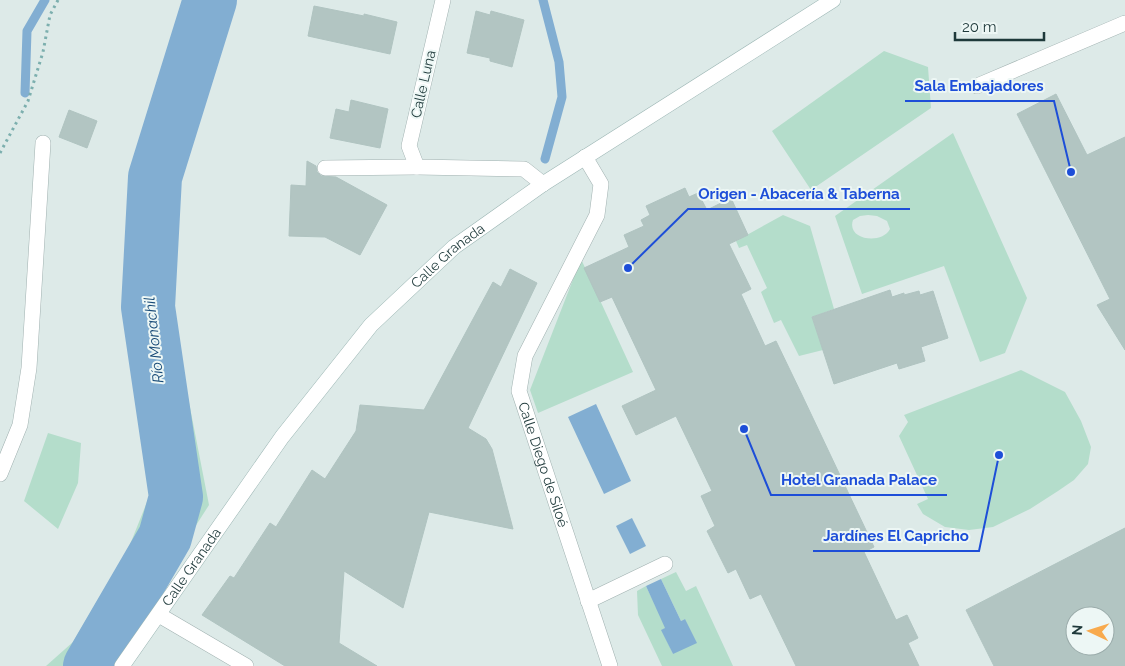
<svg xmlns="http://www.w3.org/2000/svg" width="1125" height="666" font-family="Raleway,sans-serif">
	<rect width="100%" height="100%" fill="#ddeae8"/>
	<path fill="#b4ddcb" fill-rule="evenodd" d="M187,0H222L193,96L177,200L173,308L187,392L209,505L165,574L97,666H46L73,642L129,547L151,492L134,293L140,171Z
		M884,51L928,67L931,108L811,190L772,131Z
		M953,133L1027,298L1005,353L980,362L944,266L862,294L835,216ZM868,215L877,216L887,221L890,229C882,245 846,240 853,220L860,216Z
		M783,215L810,226L834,309L812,317L823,350L799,356L781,320L774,323L761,292L767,288L747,245L739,248L736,241Z
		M581,259L633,372L538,413L530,390Z
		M1021,370L1065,392L1081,421L1091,447L1088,464L1074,480L1058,491L1030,509L993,527L969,530L945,527L923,514L917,504L928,499L899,436L908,422L904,415Z
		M48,433L81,443L78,483L58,529L24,501Z
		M676,572L686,591L696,586L733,666H662L638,615L637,591L646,586L666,628L662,630L673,654L685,619L681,621L661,579Z"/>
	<path fill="#82aed2" d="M596,404L631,481L604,494L568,417Z
		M632,518L646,546L630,554L616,526Z
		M661,579L681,621L685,619L697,643L673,654L661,630L665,628L646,586Z"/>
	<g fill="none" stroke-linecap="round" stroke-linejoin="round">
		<path stroke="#82aed2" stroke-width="9" d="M543,0L559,62L562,97L545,159
			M25,93L27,31L45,0"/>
		<path stroke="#82aed2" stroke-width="54" d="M90,666L165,537L176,497L148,307L155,177L210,0"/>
	</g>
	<path fill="#b2c5c2" stroke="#b0c4c1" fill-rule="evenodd" d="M314,6L364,16V14L397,22L390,54L308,36Z
		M476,11L490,15L491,11L524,20L512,67L490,61V58L467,53Z
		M1056,94L1087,155L1125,137V350L1097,305L1110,299L1017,114Z
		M351,100L388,109L380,148L330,138L336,109L349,112Z
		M69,110L97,121L87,148L59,137Z
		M307,161L316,166L317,172L321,176L336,177L387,205L360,255L325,237L289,236L291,185L306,186Z
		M685,188L689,197L698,193L707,210L731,198L748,235L729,244L751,289L741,294L765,346L776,341L802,395L874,547L864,552L896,620L907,615L918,638L908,643L919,666H796L761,594L750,599L736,569L728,573L707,531L715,526L701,496L712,491L676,416L636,435L622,406L656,390L612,297L600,302L584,268L629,247L624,235L644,226L641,220L650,215L646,206Z
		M510,269L537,283L468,428L486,439L492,449L513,529L429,512L403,608L344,571L339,643L377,666H285L202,615L230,576L234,578L270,523L276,527L312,470L325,479L356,431L360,405L424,410L493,282L501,287Z
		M890,290L892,297L904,293V295L919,291L920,295L933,291L948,338L921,347L925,361L899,369L897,363L834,384L812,317Z
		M1125,528V666H994L966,610ZM1075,616H1105V646H1075Z"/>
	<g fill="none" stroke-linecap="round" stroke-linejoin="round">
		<defs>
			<path id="lane" d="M977,86L1125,23
				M588,601L665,564"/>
			<g id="street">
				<path d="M443,0L409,146L417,167L524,169L543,184"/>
				<path id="s1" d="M585,157L601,184L597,215L525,356L519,391L610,666"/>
				<path d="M325,168L417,167"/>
				<path d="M0,474L20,425L29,368L43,143"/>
				<path d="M159,615L246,666"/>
			</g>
			<g id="secondary">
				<path id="s2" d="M122,666L282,437L371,325L454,247L543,184L833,0"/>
			</g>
		</defs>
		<use href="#lane" stroke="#a0b1b0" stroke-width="16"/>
		<use href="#street" stroke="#a0b1b0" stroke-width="16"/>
		<use href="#secondary" stroke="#9cb6b4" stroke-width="16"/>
		<path stroke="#7cafae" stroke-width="3" stroke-dasharray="2.5 4" stroke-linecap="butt" d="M0,153L28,101L43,52L50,15L58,0"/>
		<use href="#lane" stroke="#fff" stroke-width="15"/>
		<use href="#street" stroke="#fff" stroke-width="15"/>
		<use href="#secondary" stroke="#fff" stroke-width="15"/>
	</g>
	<g text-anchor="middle" stroke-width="4" stroke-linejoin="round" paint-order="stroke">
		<g font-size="14" fill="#1e393a" stroke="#edf7f5">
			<text transform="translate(423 84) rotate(-77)" y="5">Calle Luna</text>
			<text dy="5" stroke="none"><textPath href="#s2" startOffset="526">Calle Granada</textPath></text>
			<text dy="5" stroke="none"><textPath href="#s1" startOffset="334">Calle Diego de Siloé</textPath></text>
			<text dy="5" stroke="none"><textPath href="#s2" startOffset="121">Calle Granada</textPath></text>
		</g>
		<g font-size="15" font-style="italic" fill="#174a77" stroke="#edf7f5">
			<text transform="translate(154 340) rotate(-96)" y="5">Río Monachil</text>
		</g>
	</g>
	<path fill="none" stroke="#1d4ed8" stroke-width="2" d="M1071 172L1054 101H905M628 268L688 209H910M744 429L771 495H947M999 455L979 551H813"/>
	<g fill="#1d4ed8" stroke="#edf7f5" stroke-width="2">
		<circle cx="1071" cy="172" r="5"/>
		<circle cx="628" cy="268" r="5"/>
		<circle cx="744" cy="429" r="5"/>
		<circle cx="999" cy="455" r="5"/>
	</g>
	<g font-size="15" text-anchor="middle" font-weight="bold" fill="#1d4ed8" stroke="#edf7f5" stroke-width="4" stroke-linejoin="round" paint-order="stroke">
		<text x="979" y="91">Sala Embajadores</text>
		<text x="799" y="199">Origen - Abacería &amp; Taberna</text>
		<text x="859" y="485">Hotel Granada Palace</text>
		<text x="896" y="541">Jardínes El Capricho</text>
	</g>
	<g transform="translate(1090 631) rotate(274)"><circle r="24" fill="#edf7f5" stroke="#9aabaa"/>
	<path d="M0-4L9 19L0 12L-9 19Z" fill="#f8aa4d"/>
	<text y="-8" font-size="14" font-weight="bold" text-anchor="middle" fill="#1e393a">N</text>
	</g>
	<path d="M955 32v8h89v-8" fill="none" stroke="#1e393a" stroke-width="2.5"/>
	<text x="962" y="32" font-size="15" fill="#1e393a" stroke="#edf7f5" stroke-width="4" paint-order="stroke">20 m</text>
</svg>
